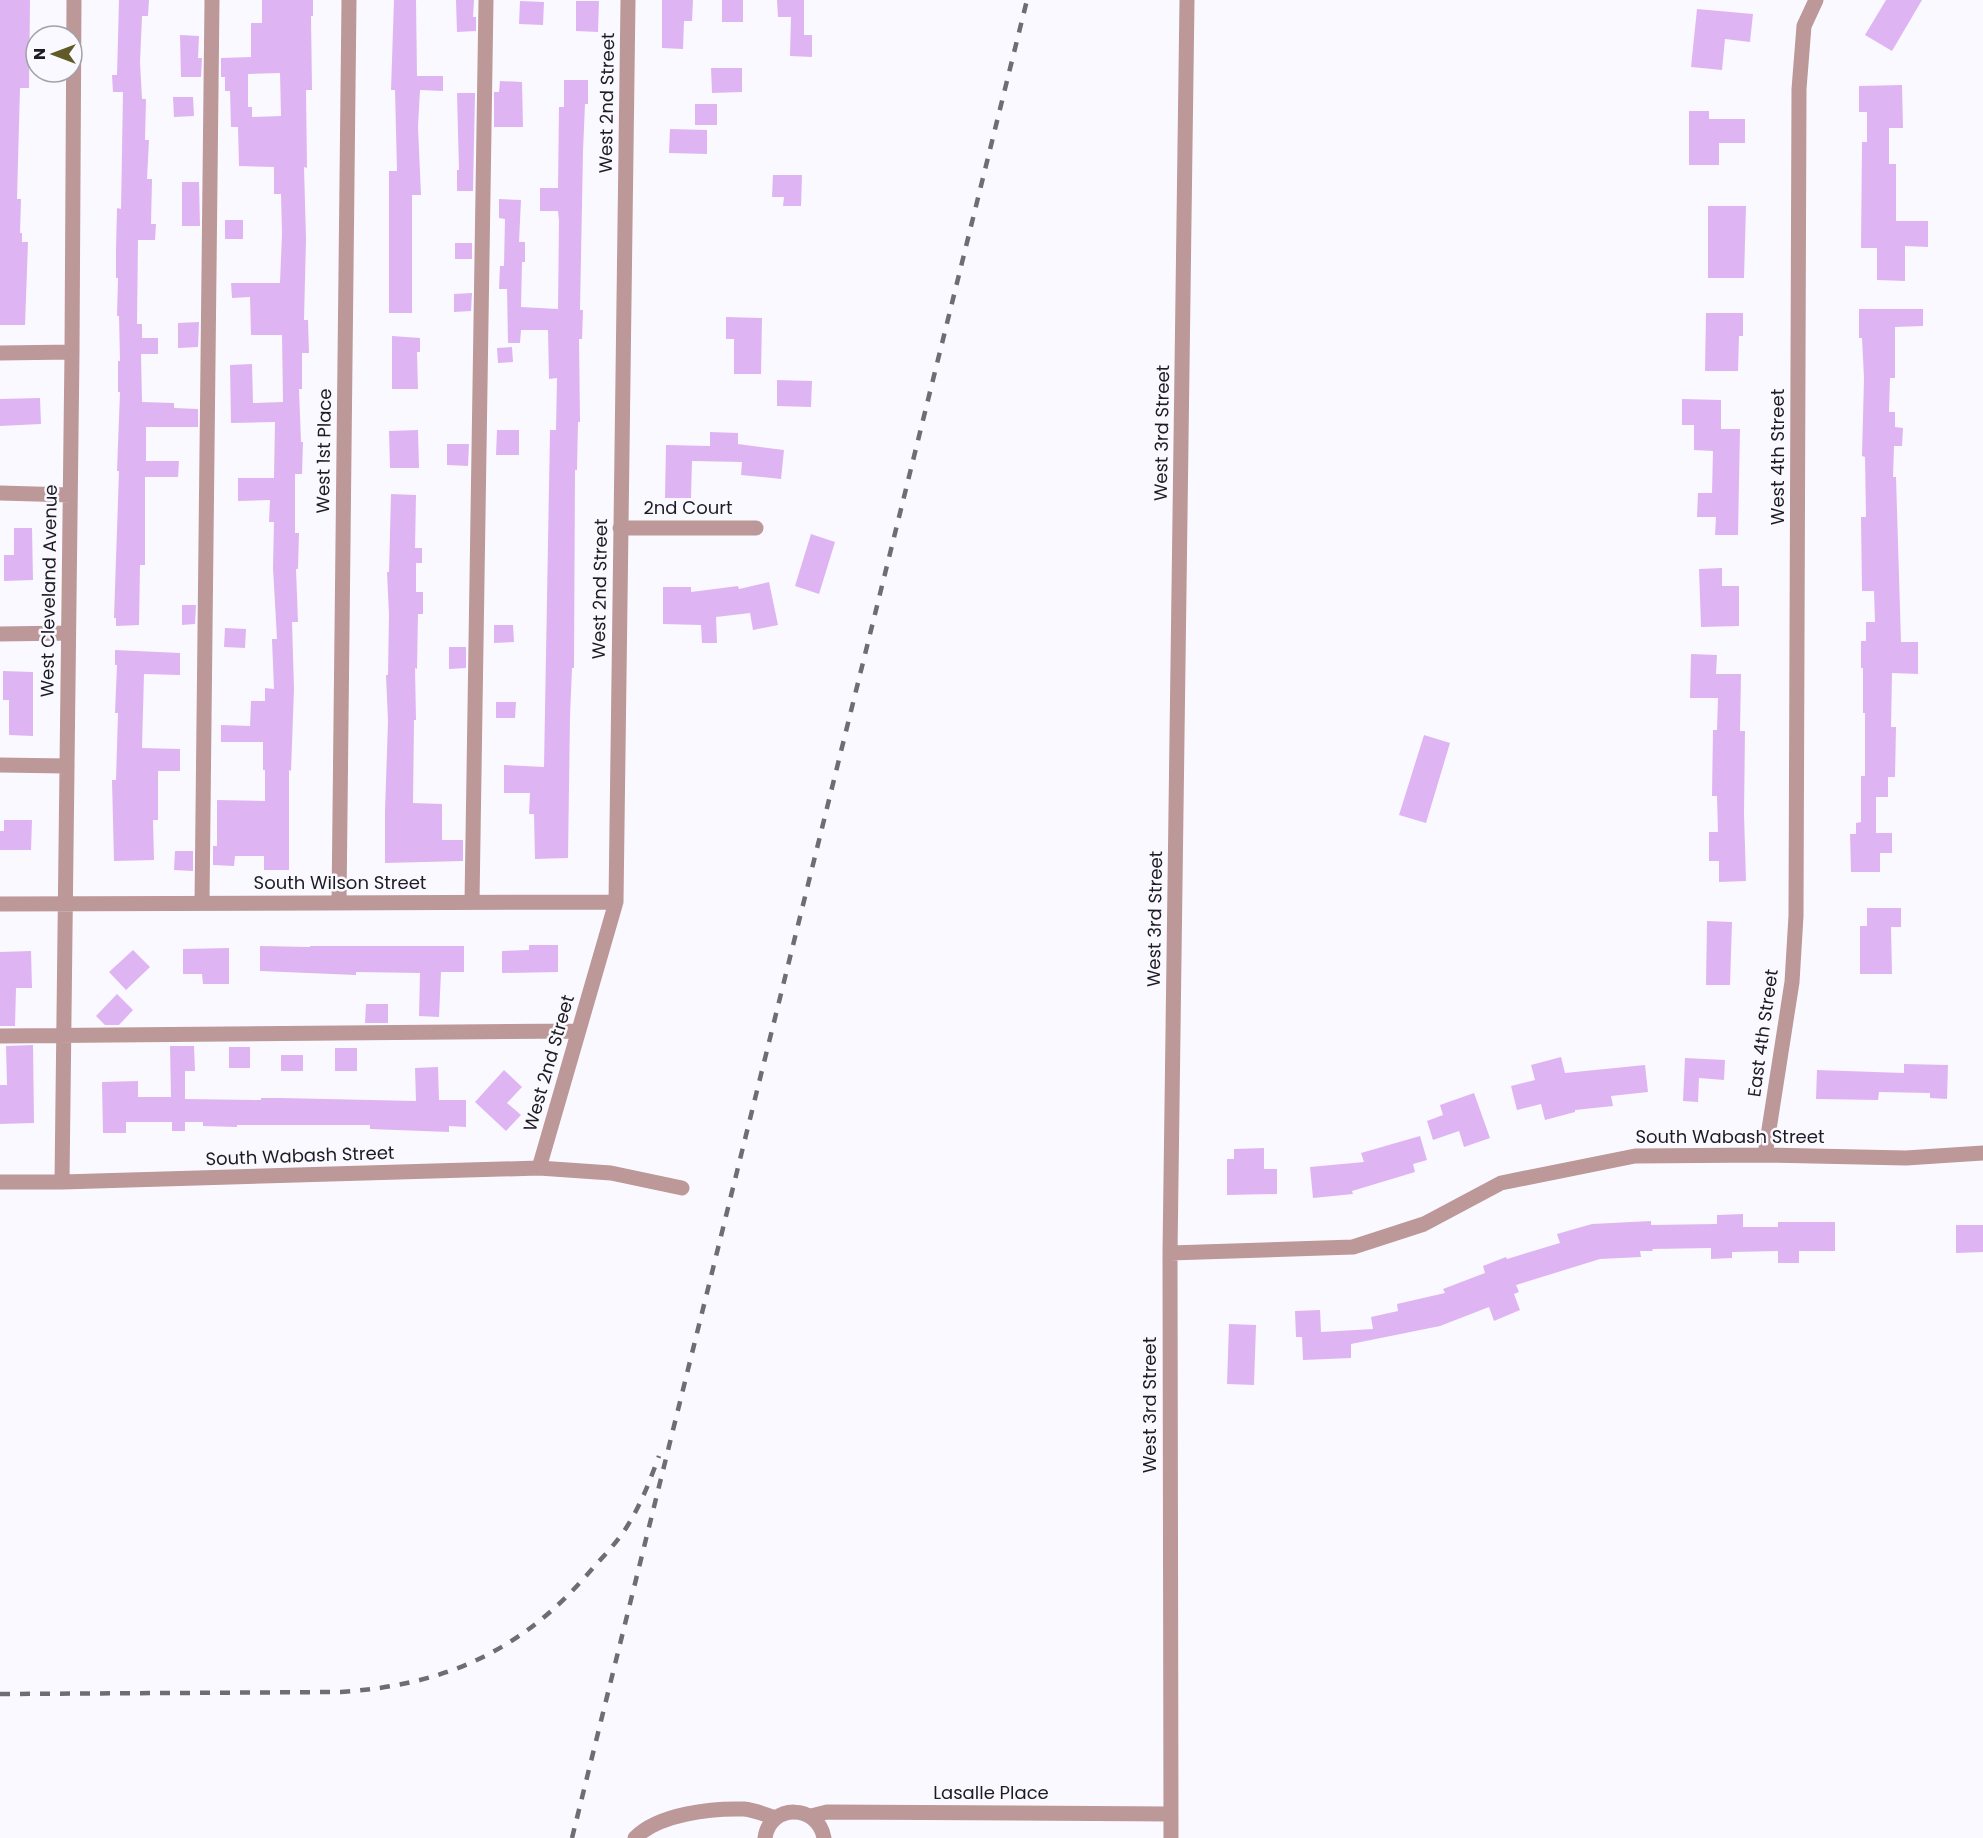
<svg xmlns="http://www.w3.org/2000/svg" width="1983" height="1838" font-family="Poppins,sans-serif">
	<rect width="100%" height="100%" fill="#faf9ff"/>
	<path fill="#deb5f2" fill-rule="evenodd" d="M0,0H30L29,88H20L17,199H21L20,233H22V242H28L25,325H0Z
		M119,0H149L148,16H142L140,62L142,99H146L145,140H149L147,179H152L151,224H156L155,240H138L137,324H142V338H158V354H141L142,402L174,403V408L198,409V427H146V461H179L178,477H145V565H140L139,625L116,626V618H114L119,471H117L120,392H118V361H120L119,316H117L118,278H116V250L117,208L121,209L123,92H113L112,75H117Z
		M262,0H313V16H311L312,90H306L307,168L304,167L306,239L304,320H308L309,353H302V389H299L301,442H303L302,474H295V533H299L298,569H296L298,622H292L294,689L291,771L289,770V870H264V856H235L234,866L213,865V846H217V800L265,801V770H263V742H221V725L250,726L251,701H265V688L274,689L272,639H277L273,568L274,522H269L270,500L238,501V478H274L275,422L231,423L230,365L252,364L253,403L283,402L282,335H251L250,297L232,298L231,283H280L282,234L281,194H274V167L239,166L238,127H231L230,91H225V77H221V58L251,57V23H262ZM280,73L281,116L252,117V107H248V74Z
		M394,0H416L417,76H443V91L420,90L418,127L421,195H412V313H389V171H397L395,90H391Z
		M456,0H474L473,17H476V31L457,32Z
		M662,0H693L692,21H684L683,49L662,48Z
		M722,0H743V22H722Z
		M777,0H804V35H812V57L790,56L791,17H778Z
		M1886,0H1922L1892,51L1865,35Z
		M520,1L544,2L543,25L519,24Z
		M576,1H599L598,32L576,31Z
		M1697,9L1753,14L1750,42L1725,39L1722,70L1691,67Z
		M180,35L199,36L198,58H202L201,77H181Z
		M711,68H742V92L712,93Z
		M564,80H588V104H585L583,151L580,310H583L582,339H579L580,422H578L577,470H575L574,668H572L570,716L568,858L535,859L534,814H529L530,793H504V765L544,767L550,430H556L557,378L549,379L548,330H521L520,343H508L507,289H499L500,266H504L505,219L499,218V199L521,200L519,242H525V262H522L521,307L558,309L559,221L558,211H540V188H558L559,107H564Z
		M500,81L522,82L523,127H494V92H499Z
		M1902,85L1903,128H1889V164H1896V221H1928V247L1905,246V281L1877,280V248H1861L1862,142H1867V112H1859V86Z
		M457,93H475L473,191H457V170H459Z
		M173,97H193L194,116L174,117Z
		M695,104H717V125H695Z
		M1689,111H1709V119H1745V143H1719V165H1689Z
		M670,129L707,130V154L669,153Z
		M773,175H802L801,206H783L784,197H772Z
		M182,182H199L200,226H182Z
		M1708,206H1746L1744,278H1708Z
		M225,220H243V239H225Z
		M455,243H472V259H455Z
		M472,293L471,311L454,312V294Z
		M1859,309H1923V326L1895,327V378H1890L1889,412H1895V427L1903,428L1902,446H1894L1893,477H1896L1901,642H1918V674L1892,673L1891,727H1896L1895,777H1888V797H1876V833H1892V853H1880V872H1851L1850,834H1856V823L1861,822V776H1865V713H1863V668H1861V641H1866V622H1875L1874,591H1862L1861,517H1866L1865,457L1862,456L1864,378L1862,338H1859Z
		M1706,313H1743V336H1739L1738,371H1705Z
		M726,317L762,318L761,374H734V339H726Z
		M199,322L198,347L178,348V323Z
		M392,336L420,338V352H417L418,389H392Z
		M512,347L513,362L498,363L497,348Z
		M777,380L812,381L811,407L777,406Z
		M40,398L41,424L0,426V399Z
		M1682,399L1721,400V429H1740L1738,535H1715L1716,517H1697L1698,493H1712L1713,451L1694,450V425H1682Z
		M418,430L419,468H390L389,431Z
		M497,430H519V455H496Z
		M710,432L738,433V444L784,450L781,479L741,475L742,462L692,461L691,498H665L666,445L710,446Z
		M447,444H469L468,466L447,465Z
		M391,494L416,495L415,548H422V563H416V592H423V614H418L417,669L415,668L416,720H414L413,803L442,804V840H463V861L385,863V812L388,721L386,675H388L389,615L387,572H389Z
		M14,528H32L33,580L4,581V555H14Z
		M811,534L835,542L819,594L795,586Z
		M1722,568V586H1739V626L1701,627L1699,569Z
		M769,582L778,625L753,630L750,613L716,617L717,643H702L701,625L663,624V587H691V592L738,586L739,589Z
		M182,605H196L195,624L182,625Z
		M494,625H513L514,642L494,643Z
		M225,628L246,629L245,648L224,647Z
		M449,647H466V668L449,669Z
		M115,650L180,653V675L144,674L142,748L180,749V771H158V820H153L154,860L114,861L112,780H116L118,713H115L117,665H115Z
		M1691,654L1717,655L1716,674H1741L1740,731H1745L1744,814L1746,881L1719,882V861H1709V832H1718L1717,796H1712L1713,730H1717L1718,698H1690Z
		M3,671L33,672V736L9,735V700H3Z
		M496,702H516L515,718H496Z
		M1424,735L1450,743L1426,823L1399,815Z
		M4,820H32L31,850H0V831H4Z
		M175,851H193V871L174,870Z
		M1867,908H1901V927H1891L1892,974H1860V926H1867Z
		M1707,921L1732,922L1730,985H1706Z
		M529,945H558V972L502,973V951L529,950Z
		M260,946L310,947V946H464V972H441L439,1017L419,1016L420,973L356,972V975L260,971Z
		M229,948V984H203L202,974H183V949Z
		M133,950L150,967L126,990L109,972Z
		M31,951L32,988H16L15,1026H0V952Z
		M117,994L133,1010L119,1025H105L96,1016Z
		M366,1004H388V1023H365Z
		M33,1045L34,1123L0,1124V1085H7L6,1046Z
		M170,1046H194L195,1071H185V1099L261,1100V1098H281L416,1101L415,1068L438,1067L439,1100H466V1127L449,1126V1132L370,1129V1125H237V1127L203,1126V1122H185V1131H172V1122H126V1133H103L102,1082L138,1081V1097H171Z
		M229,1047H250V1068H229Z
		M335,1048H357V1071H335Z
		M281,1055H303V1071H281Z
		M1561,1057L1565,1073L1645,1065L1648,1092L1611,1096L1613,1106L1575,1110V1112L1545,1120L1541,1104L1517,1110L1511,1086L1535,1080L1531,1065Z
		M1685,1058L1725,1060L1724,1080L1699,1078L1698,1102L1683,1101Z
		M1904,1064L1948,1065L1947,1099L1930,1098V1093L1879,1092L1878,1100L1816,1099L1817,1070L1904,1073Z
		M504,1070L522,1087L507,1103L521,1115L506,1131L475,1102Z
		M1474,1093L1490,1138L1464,1147L1459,1131L1433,1140L1427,1121L1443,1115L1440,1105Z
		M1420,1136L1427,1160L1413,1164L1415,1172L1352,1191L1353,1194L1313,1198L1310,1167L1364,1162L1361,1153Z
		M1264,1148V1169H1277V1194L1227,1195V1159H1234V1149Z
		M1743,1214V1227H1778V1222H1835V1251H1799V1263H1778V1251L1732,1252V1258L1711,1259V1248L1652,1249L1653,1251H1640L1641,1257L1600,1259L1516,1285L1519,1292L1514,1294L1520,1310L1494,1321L1489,1307L1440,1326L1351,1344V1358L1303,1360L1302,1337H1296L1295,1311L1320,1310L1321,1332L1373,1329L1371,1317L1398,1311L1397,1304L1445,1293L1443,1289L1485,1273L1483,1266L1506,1257L1507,1259L1560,1243L1557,1234L1592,1224L1651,1221V1225L1717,1224V1215Z
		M1956,1225H1983V1252L1956,1253Z
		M1229,1324L1256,1325L1254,1385L1227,1384Z"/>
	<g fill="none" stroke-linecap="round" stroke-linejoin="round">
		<path stroke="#bc9898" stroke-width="15" d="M0,353L72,352
			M0,493L70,495
			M620,528H756
			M0,634L68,633
			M0,765L66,766
			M472,902L486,0
			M202,903L212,0
			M339,903L349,0
			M0,904L616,902
			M0,1036L578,1031
			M1765,1155L1792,982L1796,916L1799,89L1804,26L1816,0
			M539,1168L616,902L628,0
			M0,1182H62L539,1168L611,1173L682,1188
			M62,1182L72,352L74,0
			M1170,1253L1353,1247L1424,1224L1501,1183L1635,1156L1765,1155L1906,1158L1983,1153
			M811,1816L827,1812L1171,1814
			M635,1838C658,1814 712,1808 744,1809C755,1810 766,1815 776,1818
			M765,1838C770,1803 818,1804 824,1838
			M1171,1838L1170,1253L1187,0"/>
		<path stroke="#6e6d75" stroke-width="4.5" stroke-dasharray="10 10" stroke-linecap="butt" d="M0,1694L341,1692C443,1685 518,1653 586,1576C598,1562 611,1549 622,1534C639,1510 649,1483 659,1456
			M572,1838L1027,0"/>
	</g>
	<g text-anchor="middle" stroke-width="5" stroke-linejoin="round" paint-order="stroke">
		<g font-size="18" fill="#1d1c25" stroke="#faf9ff">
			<text transform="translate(607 103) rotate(-89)" y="6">West 2nd Street</text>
			<text transform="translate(1162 433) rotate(-89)" y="6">West 3rd Street</text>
			<text transform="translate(324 451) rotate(-89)" y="6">West 1st Place</text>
			<text transform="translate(1778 457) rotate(-90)" y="6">West 4th Street</text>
			<text x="688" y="514">2nd Court</text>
			<text transform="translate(600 589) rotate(-89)" y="6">West 2nd Street</text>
			<text transform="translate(49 591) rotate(-89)" y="6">West Cleveland Avenue</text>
			<text x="340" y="889">South Wilson Street</text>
			<text transform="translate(1155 919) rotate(-89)" y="6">West 3rd Street</text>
			<text transform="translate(1763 1033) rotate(-82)" y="6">East 4th Street</text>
			<text transform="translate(549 1063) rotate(-74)" y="6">West 2nd Street</text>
			<text x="1730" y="1143">South Wabash Street</text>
			<text transform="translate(300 1156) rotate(-2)" y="6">South Wabash Street</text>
			<text transform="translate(1150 1405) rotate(-90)" y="6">West 3rd Street</text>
			<text x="991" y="1799">Lasalle Place</text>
		</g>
	</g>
	<g transform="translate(54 54) rotate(270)"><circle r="28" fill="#faf9ff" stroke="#a2a1a8" stroke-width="1.5"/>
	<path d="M0-4.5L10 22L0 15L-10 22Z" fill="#5f5a26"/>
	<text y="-9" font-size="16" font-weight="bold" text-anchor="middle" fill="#1d1c25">N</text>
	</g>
</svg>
